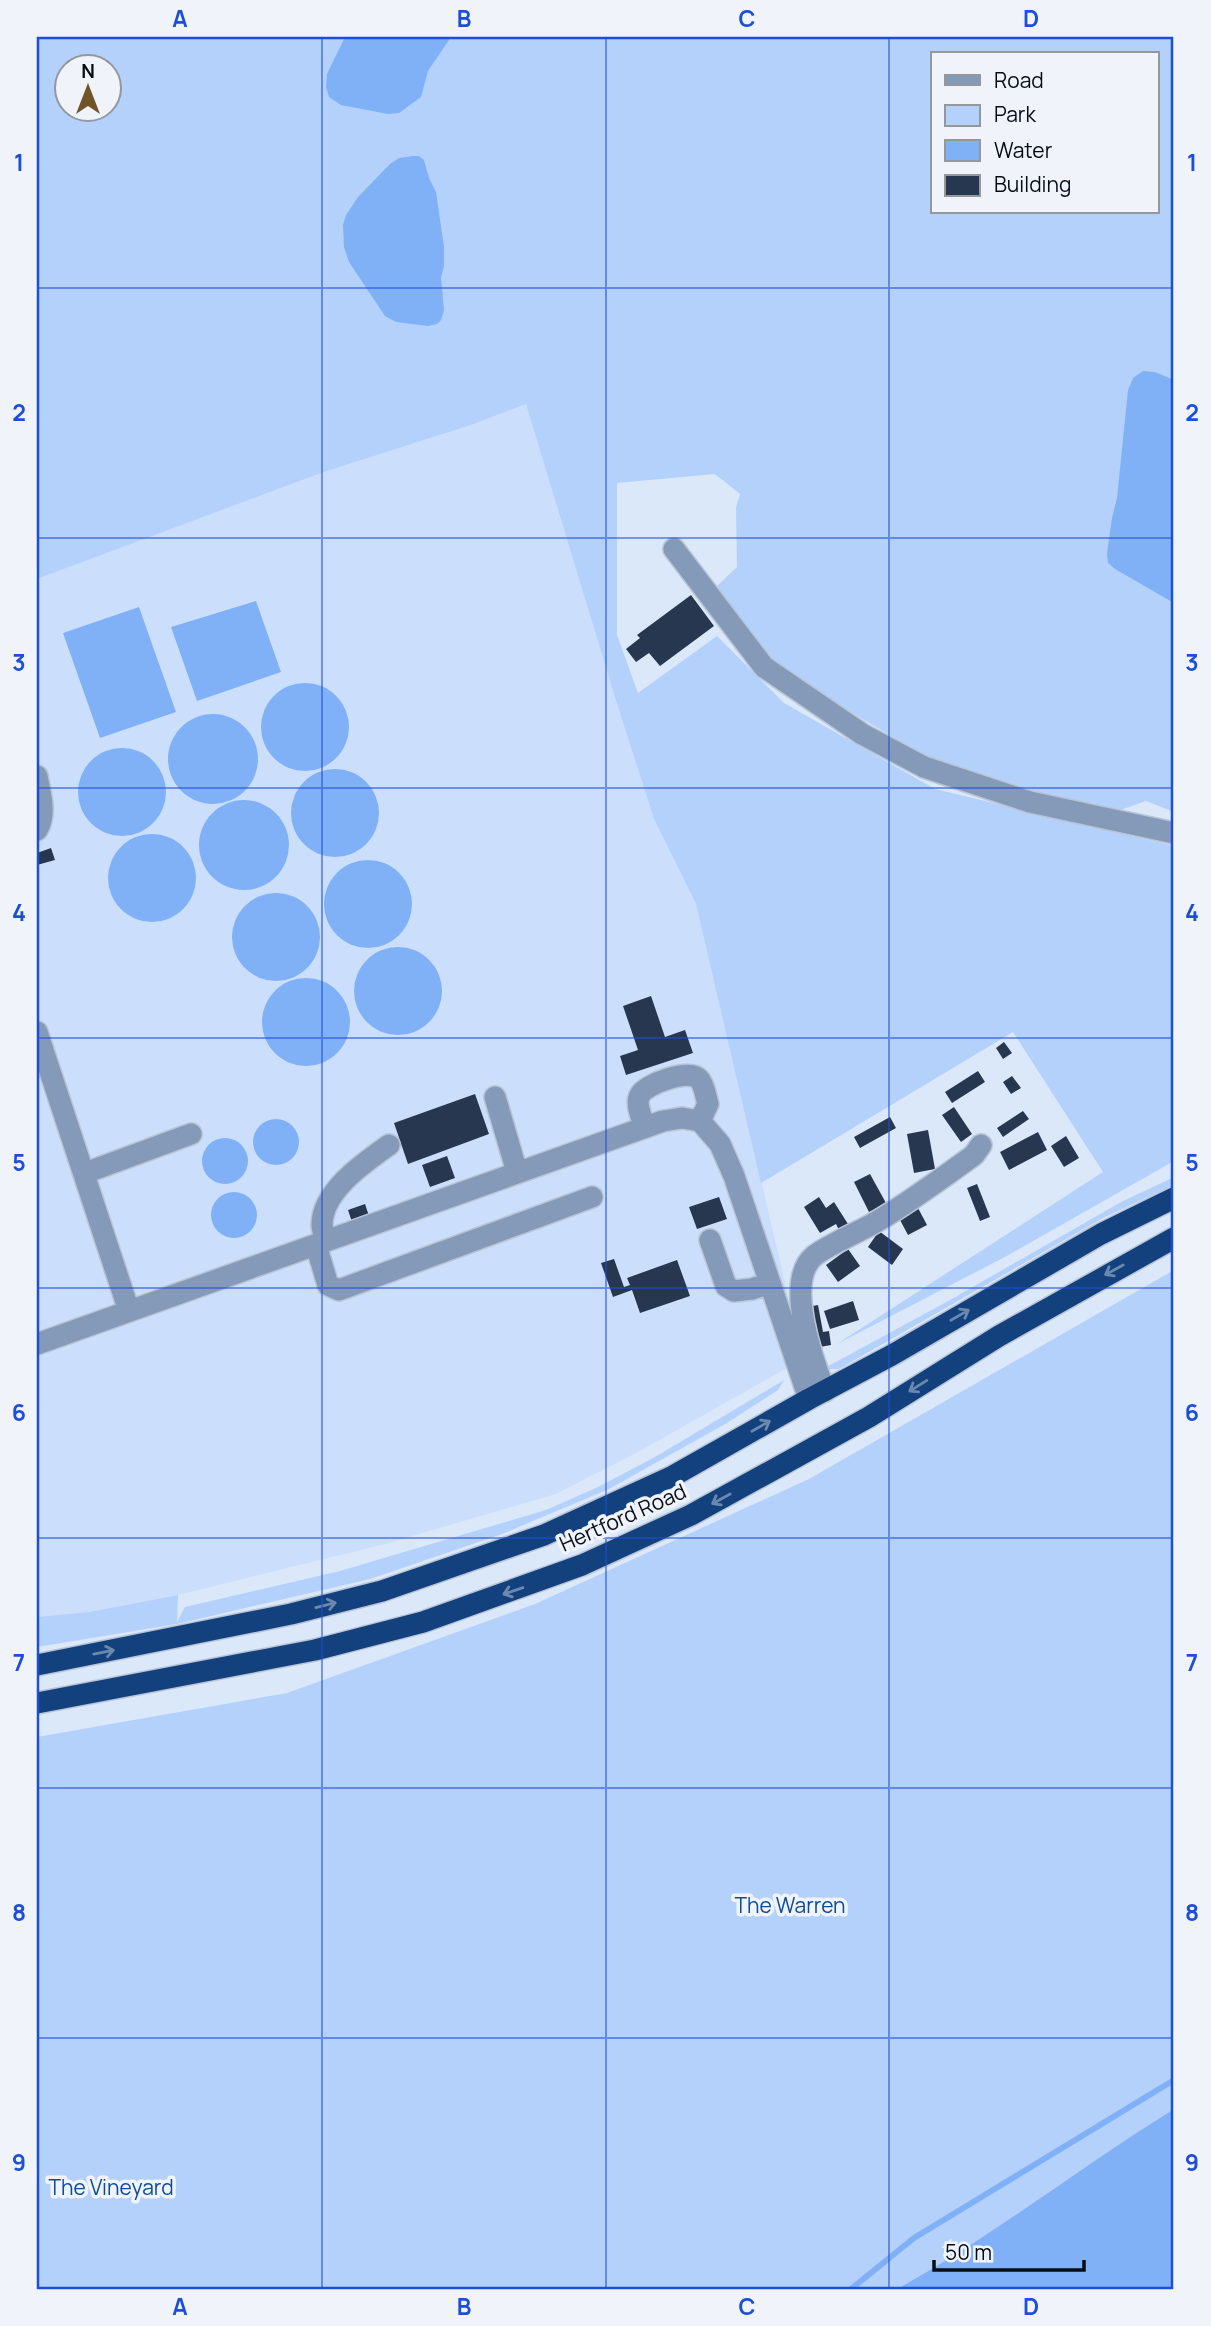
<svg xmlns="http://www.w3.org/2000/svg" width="1211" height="2326" font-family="Manrope,sans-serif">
	<rect width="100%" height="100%" fill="#dbe8fa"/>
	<path fill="#cbdffc" d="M527,403L618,707L654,819L696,904L803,1359L640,1451L556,1494L385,1544L178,1595L89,1612L37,1617V579L324,472L471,425Z"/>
	<path fill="#b4d1fb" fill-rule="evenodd" d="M37,37H1174V812L1146,801L1112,813L1014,788L932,760L839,705L775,662L715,588L737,567L736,507L740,494L715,474L617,483V635L638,693L717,636L784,703L935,789L1174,846V1161L1003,1258L837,1344L1103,1172L1013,1032L761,1183L696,904L654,819L618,707L526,404L471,425L324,472L37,579ZM933,54H1157V212H933ZM66,66H108V108H66Z
		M1174,1177V1185L1103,1218L839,1369H823L950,1300L1121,1202Z
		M1174,1270V2109C1080,2167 993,2236 897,2289H37V1737L287,1693L535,1604L809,1479Z
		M784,1380L778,1390L727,1423L609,1489L502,1534L370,1579L177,1624L37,1647V1617L89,1612L178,1595L177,1622L185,1607L340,1571L546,1510L598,1487L655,1457Z"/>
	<path fill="#80b1f7" d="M345,37H451L428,71L421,97L399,113L388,114L341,105L329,97L326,87L327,74Z
		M413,156H419L424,160L429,178L436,192L444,247V266L441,277L444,310L441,320L437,324L428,326L396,322L385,316L349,262L344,247L343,225L346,215L358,197L390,164L399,158Z
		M1143,371L1155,372L1174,380V603L1115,569L1108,563L1107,554L1112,518L1117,498L1128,390L1133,378Z
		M256,601L281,672L197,701L171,627Z
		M139,607L176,712L100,738L63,633Z
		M261 727a44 44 0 1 1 88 0a44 44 0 1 1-88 0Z
		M168 759a45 45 0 1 1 90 0a45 45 0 1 1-90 0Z
		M78 792a44 44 0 1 1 88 0a44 44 0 1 1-88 0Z
		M291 813a44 44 0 1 1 88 0a44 44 0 1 1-88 0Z
		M199 845a45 45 0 1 1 90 0a45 45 0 1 1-90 0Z
		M108 878a44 44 0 1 1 88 0a44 44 0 1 1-88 0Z
		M324 904a44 44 0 1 1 88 0a44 44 0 1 1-88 0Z
		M232 937a44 44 0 1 1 88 0a44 44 0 1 1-88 0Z
		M354 991a44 44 0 1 1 88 0a44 44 0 1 1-88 0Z
		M262 1022a44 44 0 1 1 88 0a44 44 0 1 1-88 0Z
		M253 1142a23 23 0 1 1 46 0a23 23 0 1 1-46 0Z
		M202 1161a23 23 0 1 1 46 0a23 23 0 1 1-46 0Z
		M211 1215a23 23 0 1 1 46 0a23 23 0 1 1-46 0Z
		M1174,2109V2289H897C993,2236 1080,2167 1174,2109Z"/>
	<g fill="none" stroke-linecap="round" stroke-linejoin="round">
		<path stroke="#80b1f7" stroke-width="6" d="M851,2289L914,2238L1174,2080"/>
	</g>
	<path fill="#27374f" d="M691,595L714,626L660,666L649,653L636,662L626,649L640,638L637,635Z
		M51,848L55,860L37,865V853Z
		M651,996L665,1037L685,1030L693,1053L626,1075L620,1056L638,1050L623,1006Z
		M1004,1042L1012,1053L1003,1059L996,1048Z
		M978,1071L985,1082L952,1103L945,1092Z
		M1012,1076L1021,1088L1011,1094L1003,1082Z
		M475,1094L489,1134L408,1164L394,1123Z
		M954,1107L972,1134L961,1142L942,1115Z
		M1023,1111L1029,1119L1003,1137L997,1128Z
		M890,1117L896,1128L860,1148L854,1137Z
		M928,1130L935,1169L914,1173L907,1134Z
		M1038,1132L1047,1150L1009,1170L1000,1152Z
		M1066,1136L1079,1158L1064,1167L1051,1146Z
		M447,1156L455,1178L430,1187L422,1165Z
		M870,1174L886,1203L869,1212L854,1182Z
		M977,1184L990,1217L980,1221L967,1188Z
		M719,1197L727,1219L697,1229L689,1207Z
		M819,1197L826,1208L834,1202L848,1224L839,1230L836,1224L820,1233L804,1207Z
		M365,1204L369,1216L352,1222L348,1210Z
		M918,1208L927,1225L908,1235L899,1218Z
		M879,1231L903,1249L892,1265L868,1247Z
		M848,1249L860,1266L838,1282L826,1265Z
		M614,1259L624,1287L630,1285L627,1278L677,1260L690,1296L640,1313L632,1290L613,1297L601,1263Z
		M853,1301L859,1320L830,1329L824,1311Z
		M818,1305L823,1332L829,1331L831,1345L814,1348L807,1307Z"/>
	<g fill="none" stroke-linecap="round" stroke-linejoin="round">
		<defs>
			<path id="minor" d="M674,549L764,667L862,734L924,767L1030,802L1174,833
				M37,776C40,793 47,814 37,830
				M37,1032L129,1311
				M495,1097L517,1172
				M645,1127C642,1119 635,1104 640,1095C645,1084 690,1068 699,1079C704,1084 706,1097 708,1104L700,1121
				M85,1173L191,1134
				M710,1240L726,1286L734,1291L752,1289L769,1283
				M326,1241C325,1236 322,1230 322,1225C322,1191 365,1162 389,1145
				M316,1245L328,1285L339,1290L592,1197
				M37,1344L663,1121L682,1118L700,1121L720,1144L734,1176L809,1399
				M825,1391C813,1361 784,1281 814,1256C828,1245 859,1232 876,1222C910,1202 942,1178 974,1155L981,1145"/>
			<path id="highway" d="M37,1665L291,1614L382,1591L544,1535L673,1476L809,1399L892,1355L1101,1234L1174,1198
				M37,1703L315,1650L423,1622L582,1565L691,1515L869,1417L999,1336L1174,1238"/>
		</defs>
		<use href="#minor" stroke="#b9c5d6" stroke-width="24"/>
		<use href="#highway" stroke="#b9c5d6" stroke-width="24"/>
		<use href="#minor" stroke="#859ab8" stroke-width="21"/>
		<use href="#highway" stroke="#13417d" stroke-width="21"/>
	</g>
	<defs><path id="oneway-shaft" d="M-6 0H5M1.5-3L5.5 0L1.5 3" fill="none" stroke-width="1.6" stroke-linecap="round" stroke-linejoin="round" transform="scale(1.75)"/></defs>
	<g stroke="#6b89af">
		<use href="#oneway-shaft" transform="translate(1114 1270) rotate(151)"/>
		<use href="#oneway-shaft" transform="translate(960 1315) rotate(-30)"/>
		<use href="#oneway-shaft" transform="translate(918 1386) rotate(148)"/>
		<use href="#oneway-shaft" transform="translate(761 1426) rotate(-30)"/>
		<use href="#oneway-shaft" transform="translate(721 1499) rotate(151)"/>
		<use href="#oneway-shaft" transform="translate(513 1591) rotate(161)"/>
		<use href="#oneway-shaft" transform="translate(326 1605) rotate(-14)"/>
		<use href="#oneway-shaft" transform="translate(104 1652) rotate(-11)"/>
	</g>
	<path fill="none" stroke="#1d4ed8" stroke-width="2" stroke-opacity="0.55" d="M322,37V2289M606,37V2289M889,37V2289M37,288H1174M37,538H1174M37,788H1174M37,1038H1174M37,1288H1174M37,1538H1174M37,1788H1174M37,2038H1174"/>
	<g text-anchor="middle" stroke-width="7" stroke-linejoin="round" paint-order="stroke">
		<g font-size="21" fill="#070d17" stroke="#f0f4fa">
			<text transform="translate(623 1518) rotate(-24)" y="7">Hertford Road</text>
		</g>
		<g font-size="21" fill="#0b4c9b" stroke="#f0f4fa">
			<text x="790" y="1913">The Warren</text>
			<text x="111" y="2195">The Vineyard</text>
		</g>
	</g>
	<rect width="1211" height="2326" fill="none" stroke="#f0f4fa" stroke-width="77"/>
	<rect x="931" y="52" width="228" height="161" fill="#f0f4fa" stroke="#93989f" stroke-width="2"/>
	<rect x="945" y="75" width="35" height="10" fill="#859ab8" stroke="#93989f" stroke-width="2"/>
	<text x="994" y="88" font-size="21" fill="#070d17">Road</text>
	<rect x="945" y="105" width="35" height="21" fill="#b4d1fb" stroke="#93989f" stroke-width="2"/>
	<text x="994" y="122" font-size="21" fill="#070d17">Park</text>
	<rect x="945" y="140" width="35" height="21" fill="#80b1f7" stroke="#93989f" stroke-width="2"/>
	<text x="994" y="158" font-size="21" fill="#070d17">Water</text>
	<rect x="945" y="175" width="35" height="21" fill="#27374f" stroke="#93989f" stroke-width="2"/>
	<text x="994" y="192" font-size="21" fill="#070d17">Building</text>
	<g transform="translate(88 88)"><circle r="33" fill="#f0f4fa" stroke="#93989f" stroke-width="2"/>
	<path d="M0-5L12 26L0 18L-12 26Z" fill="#715427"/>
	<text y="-10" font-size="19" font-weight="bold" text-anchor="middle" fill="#070d17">N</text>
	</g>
	<path d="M934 2260v10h150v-10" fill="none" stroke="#070d17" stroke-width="3.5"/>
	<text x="945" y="2260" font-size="21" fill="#070d17" stroke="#f0f4fa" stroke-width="5" paint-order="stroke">50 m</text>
	<rect x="38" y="38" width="1134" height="2250" fill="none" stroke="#1d4ed8" stroke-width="2.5"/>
	<g font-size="23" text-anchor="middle" font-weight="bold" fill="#1d4ed8">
		<text x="180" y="27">A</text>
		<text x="464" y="27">B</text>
		<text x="747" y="27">C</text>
		<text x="1031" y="27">D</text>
		<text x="19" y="171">1</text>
		<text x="1192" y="171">1</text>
		<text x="19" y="421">2</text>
		<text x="1192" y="421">2</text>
		<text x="19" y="671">3</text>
		<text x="1192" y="671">3</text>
		<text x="19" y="921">4</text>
		<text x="1192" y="921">4</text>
		<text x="19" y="1171">5</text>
		<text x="1192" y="1171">5</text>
		<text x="19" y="1421">6</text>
		<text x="1192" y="1421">6</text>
		<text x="19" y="1671">7</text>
		<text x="1192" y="1671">7</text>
		<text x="19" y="1921">8</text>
		<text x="1192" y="1921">8</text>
		<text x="19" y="2171">9</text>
		<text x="1192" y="2171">9</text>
		<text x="180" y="2315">A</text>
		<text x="464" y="2315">B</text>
		<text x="747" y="2315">C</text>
		<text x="1031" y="2315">D</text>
	</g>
</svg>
